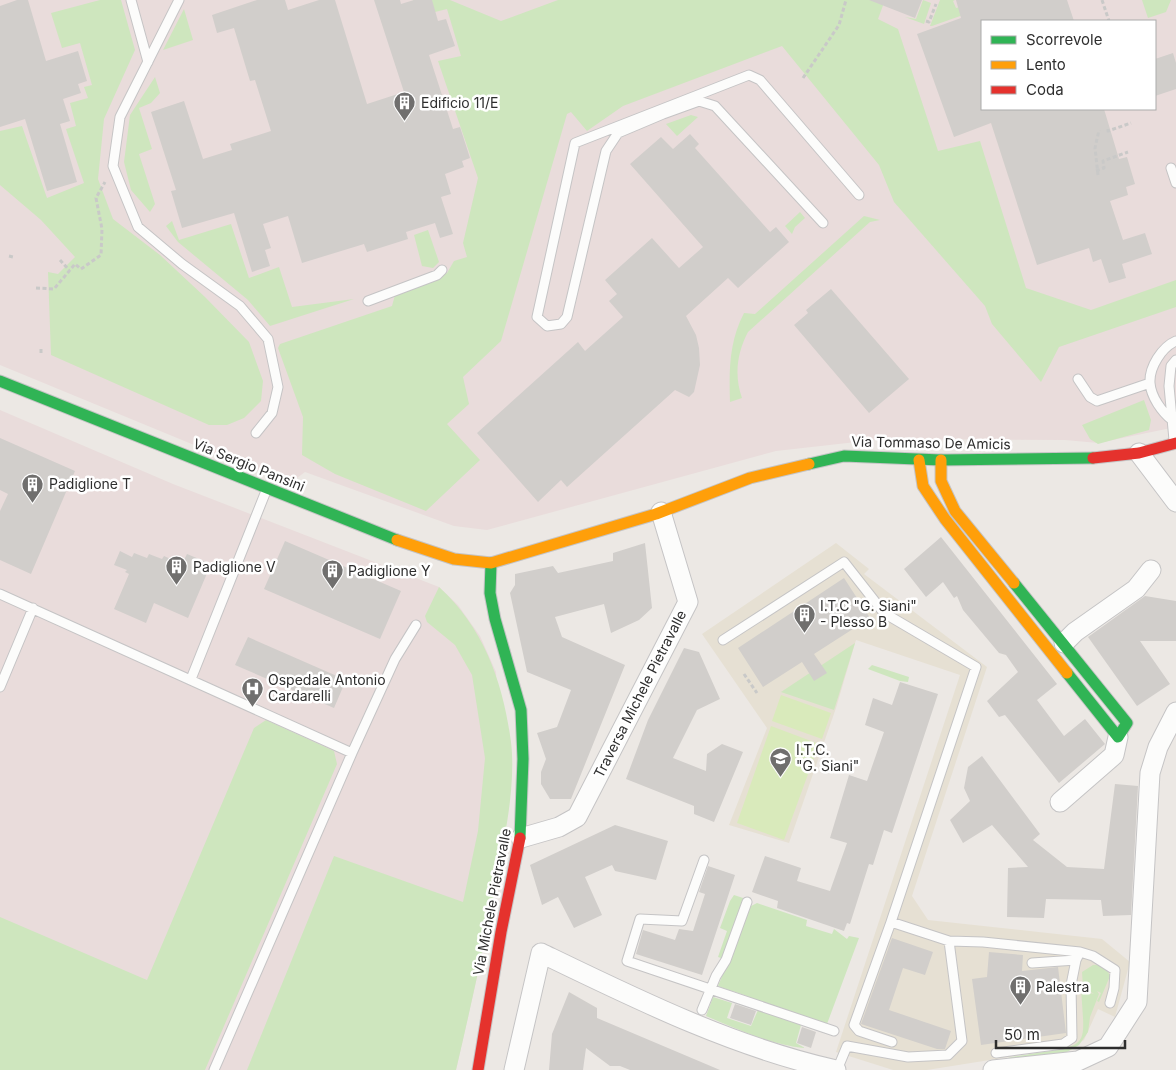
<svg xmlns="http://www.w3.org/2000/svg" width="1176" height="1070" font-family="Inter,sans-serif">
	<rect width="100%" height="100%" fill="#ece8e4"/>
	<path fill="#e6e0d3" d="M836,543L869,569L864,574L987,667L912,896L928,920L1102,939L1130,962L1115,1017L1098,1009L1084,1040L1071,1047L927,1070H893L836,1052L960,675L856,640L836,708L789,843L729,825L767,728L702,634Z"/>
	<path fill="#e9dcdb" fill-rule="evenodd" d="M0,0H1176V427L1098,443L1065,440L883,439L776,451L487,530L454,526L305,472L289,484L0,365ZM982,21H1155V109H982Z
		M0,410L173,484L439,587L458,605L480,636L496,672L504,840L483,951L456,1070H0Z"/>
	<path fill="#cee6be" d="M100,0H121L135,50L104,119L98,179L113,219L160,255L205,297L249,342L263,381L261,401L244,418L227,425H209L51,355L48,272L58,274L75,257L41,220L0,185V131L22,126L47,198L84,183L66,129L76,126L70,103L88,98L84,87L92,85L80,43L62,48L51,13Z
		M413,0H450L501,21L558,0H885L878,19L898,29L938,151L980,141L1026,288L1091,310L1176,280V307L1059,347L1041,382L992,324L985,306L894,202L879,165L782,46L623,106L587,131L571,112L567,114L501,341L463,377L469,404L447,424L480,460L426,511L335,474L302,455L303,417L278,348L280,344L392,306L395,295L447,273L454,261L467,257L463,243L478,178L438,61L461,56L447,9L419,16Z
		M923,0L931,3L924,24L905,17L916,19Z
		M940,0H955L953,1L956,8L960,7L963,15L932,26H930Z
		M1142,0H1171L1166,12L1148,18Z
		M184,9L193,40L163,50Z
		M155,77L160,93L151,103L139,108L152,149L139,154L155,204L150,212L131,190L124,162L130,115Z
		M691,115L698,117L677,136L666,124Z
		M800,212L805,218L795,227L792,234L785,226Z
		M864,216L880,220L870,222L748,332C737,353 734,375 742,398L730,402C729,370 729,342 744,313L755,314Z
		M172,221L179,240L231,224L249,278L279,267L292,307L354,299L270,326L248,300L178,242L166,226Z
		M428,230L439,262L433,268L422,266L414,235Z
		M1144,400L1151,420L1149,430L1098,444L1090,439L1082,425Z
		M439,587C484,628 503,682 511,742C516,784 505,836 497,877C485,942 471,1006 456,1070H247L334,856L463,902L478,831L485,758L472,675L455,645L427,622L425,616Z
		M855,643L834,710L781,692Z
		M872,665L909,677L908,682L900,681L868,669Z
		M266,720L334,751L337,764L205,1070H0V917L147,980L254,728Z
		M734,895L746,899L724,959L718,957L727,931L720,928L730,901Z
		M757,903L807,920L806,926L832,934L834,929L847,939L849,936L859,938L827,1024L758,1002C747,994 732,992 718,986L751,906Z
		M1093,965C1103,965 1106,967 1110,976L1099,1002L1097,1001L1101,993L1097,991L1099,994L1090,1017L1088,1032L1079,1045L1067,1052L1005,1059C1011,1056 1022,1056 1030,1054C1093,1045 1084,1047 1081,986L1087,992L1094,994L1083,987L1082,972Z
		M713,997L732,1003L727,1018L751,1026L758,1010L801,1025L796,1043L805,1048C771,1045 739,1030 706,1016Z"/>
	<path fill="#d9eabb" d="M781,695L831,713L822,739L772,721Z
		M771,726L819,744L784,840L737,823Z"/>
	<path fill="#d1cecb" d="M17,0H28L46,61L78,51L87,81L78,84L81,93L63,99L70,121L60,124L77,182L47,191L25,119L0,127V6Z
		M257,0H285L288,10L319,0H335L367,104L404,92L374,0H400L401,4L414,0H432L438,21L446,19L455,46L429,55L453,129L460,127L470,158L462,161L464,167L445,174L451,194L441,197L453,234L440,238L435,223L406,232L408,239L367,252L364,244L302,263L288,216L263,224L271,248L265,250L270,266L252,272L234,213L182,228L171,191L176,190L151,112L184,101L203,159L232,150L230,144L271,131L255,80L250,81L234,28L217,33L212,15Z
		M869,0H922L915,18Z
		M956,0H1067L1074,21H982V109H1104L1119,159L1127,157L1135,184L1126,187L1128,195L1110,201L1123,240L1145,233L1152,254L1122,264L1126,278L1109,283L1101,259L1093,262L1089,248L1037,265L991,123L954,137L917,34L961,18Z
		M1173,53L1176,63V89L1155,96V59Z
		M690,134L699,144L695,148L770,232L776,227L789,242L738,288L728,278L686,316L696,335L699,348L700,365L694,392L689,397L675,390L567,487L561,480L538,502L477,433L578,342L585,351L623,317L609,301L617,294L605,280L652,238L679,268L703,247L630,164L661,137L673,149Z
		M831,289L909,379L869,413L794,325L808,313L806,310Z
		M0,438L75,471L31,574L0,560V511L8,494L0,490Z
		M941,537L1057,684L1037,700L1064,736L1085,719L1105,744L1059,783L1005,715L999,717L987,701L1018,672L1006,655L999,653L963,610L957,596L954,598L943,582L926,597L904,569Z
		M285,541L401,591L380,639L264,589Z
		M645,543L652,608L639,620L611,633L604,604L555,617L562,637L625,665L571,799H550L541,784V772L546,759L537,733L557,727L571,690L527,672L510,593L515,585V574L553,566L558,573L613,561V553Z
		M120,551L132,557L134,553L147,558L149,554L162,559L164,556L182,564L187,554L211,564L188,618L154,603L146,623L114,609L129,574L125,572L127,570L114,565Z
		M844,578L870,618L814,654L827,673L814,681L802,662L763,687L738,648Z
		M1145,596L1176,601V641H1140L1170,684L1137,706L1088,637Z
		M248,637L346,680L334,708L235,665Z
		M684,648L699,652L720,699L697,710L673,758L706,771L707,754L722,744L743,752L714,822L694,814V806L626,779L648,720Z
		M900,682L938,694L892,833L884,830L873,865L869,864L850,924L847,923L844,931L777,908L778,901L752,892L765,856L801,868L797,881L830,891L847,843L830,838L849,775L867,781L884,732L865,725L873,698L892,705Z
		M982,756L1040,834L1033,840L1067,867L1104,869L1115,784L1138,786L1131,915L1103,916L1101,900L1046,899L1044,918L1007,917L1008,868L1028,867L992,825L963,843L950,820L970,801L964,788L968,767Z
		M615,825L668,841L656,880L615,871L612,865L585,877L602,915L574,928L558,897L542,905L530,865Z
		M708,866L735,875L702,975L636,954L643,930L675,940L679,929L693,931L705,894L699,892Z
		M892,938L933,952L925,975L903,968L889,1010L951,1031L945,1049H937L861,1024Z
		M989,952L1023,955L1022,971L1058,967L1066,1033L981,1045L972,979L987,977Z
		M569,992L597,1008V1018L720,1070H630L620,1066H610L586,1048L583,1070H549L552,1034Z
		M735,1004L756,1011L751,1025L730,1018Z
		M802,1027L816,1032L811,1048L797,1043Z"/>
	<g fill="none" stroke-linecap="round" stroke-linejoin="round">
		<defs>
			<path id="lane" d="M131,0L148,62
				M179,0L120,117L113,166L138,227L182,264L240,306L268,339L278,387L272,413L256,433
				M1171,168L1176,183
				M823,223L715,106L699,101L663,114L618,133L606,151L567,317L561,324L547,326L537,317L575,143L749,75L760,80L859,195
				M368,301L437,275L442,270
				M1078,379L1090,397L1097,401L1150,383
				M1172,420C1162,412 1151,397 1150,383C1149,367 1162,347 1176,341
				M1174,440L1169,386L1171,366L1176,360
				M0,594L352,753L214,1070
				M723,640L844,562L884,613L976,667L891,922L949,941L962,1041L948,1055L908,1057L847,1046L837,1070
				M191,679L266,491
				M0,687L33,608
				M352,753L395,659L416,625
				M704,860L682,921L640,919L627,961L834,1031
				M891,922L854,1025L859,1031L892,1042
				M949,941L983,942L1080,952L1076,960L1032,963
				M1080,952L1093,956L1115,970L1114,988L1110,1003
				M702,1010L716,976L726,960L747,902
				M996,1053L1063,1044L1072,1038L1071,985L1076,960"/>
			<path id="street" d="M1139,453L1176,502
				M1064,643L1075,632L1136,589L1151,570
				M1060,802L1114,755L1118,737
				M521,838L559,827L577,817L688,602L661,512
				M514,1070L541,953C636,999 733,1047 836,1070
				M993,1070L1078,1061L1108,1047L1137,1002L1150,773L1158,747L1176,712"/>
			<path id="fast" d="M0,381L397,540
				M809,464L844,456L941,460L1093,458
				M491,563L490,593L495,619L521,710L523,759L520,838
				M1014,583L1127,723L1118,737L1067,673"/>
			<path id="slow" d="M919,460L923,486L945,519L1067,673
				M941,460V481L955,511L1014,583
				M397,540L454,559L491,563L656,514L750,478L809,464"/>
			<path id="jam" d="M1093,458L1139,453L1176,443
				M478,1070L501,932L520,838"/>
		</defs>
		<use href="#lane" stroke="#c5c4c5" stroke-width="11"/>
		<use href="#street" stroke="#c5c4c5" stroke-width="21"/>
		<use href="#fast" stroke="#c5c4c5" stroke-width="13"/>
		<use href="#slow" stroke="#c5c4c5" stroke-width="13"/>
		<use href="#jam" stroke="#c5c4c5" stroke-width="13"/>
		<path stroke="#c9c9c8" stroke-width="3" stroke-dasharray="4 2.5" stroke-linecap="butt" d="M1102,0L1109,21
			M926,21L929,22L936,4
			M803,78L839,25L846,0
			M1108,129V131L1131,123
			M1096,171L1104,168L1103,161L1128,152
			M1098,175L1095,148L1099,130
			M9,256L13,257
			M60,260L69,270
			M36,288L54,289L75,264L81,269L101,255L102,229L96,198L105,182
			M41,353V348
			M744,674L757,693"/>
		<use href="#lane" stroke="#fcfcfb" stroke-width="9"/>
		<use href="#street" stroke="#fcfcfb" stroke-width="19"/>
		<use href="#fast" stroke="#30b455" stroke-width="11"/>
		<use href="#slow" stroke="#ff9f0a" stroke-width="11"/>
		<use href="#jam" stroke="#e5322d" stroke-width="11"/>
	</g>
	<defs>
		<symbol id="building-pin" viewBox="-11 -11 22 30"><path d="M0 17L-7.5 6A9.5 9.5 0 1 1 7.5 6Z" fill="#706f6e" stroke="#fff"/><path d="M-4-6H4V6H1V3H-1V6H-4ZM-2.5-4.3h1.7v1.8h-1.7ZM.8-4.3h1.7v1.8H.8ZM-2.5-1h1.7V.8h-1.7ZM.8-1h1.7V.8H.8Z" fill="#fff"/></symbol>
		<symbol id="hospital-pin" viewBox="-11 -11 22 30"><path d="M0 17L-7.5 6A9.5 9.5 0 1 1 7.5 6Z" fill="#706f6e" stroke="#fff"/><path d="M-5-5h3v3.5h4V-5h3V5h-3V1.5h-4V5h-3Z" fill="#fff"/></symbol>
		<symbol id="school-pin" viewBox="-11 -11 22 30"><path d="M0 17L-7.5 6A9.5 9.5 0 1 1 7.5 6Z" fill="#706f6e" stroke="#fff"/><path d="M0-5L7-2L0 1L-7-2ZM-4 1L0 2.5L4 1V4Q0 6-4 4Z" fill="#fff"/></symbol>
	</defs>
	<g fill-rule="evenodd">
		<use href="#building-pin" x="392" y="90" width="25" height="34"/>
		<use href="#building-pin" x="20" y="472" width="25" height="34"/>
		<use href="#building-pin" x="164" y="554" width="25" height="34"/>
		<use href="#building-pin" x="320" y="558" width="25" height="34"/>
		<use href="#building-pin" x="792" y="602" width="25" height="34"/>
		<use href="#hospital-pin" x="240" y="676" width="25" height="34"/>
		<use href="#school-pin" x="768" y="746" width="25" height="34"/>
		<use href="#building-pin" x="1008" y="974" width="25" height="34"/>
	</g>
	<g text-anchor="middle" stroke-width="5" stroke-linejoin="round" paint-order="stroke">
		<g font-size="14" fill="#2e2e2e" stroke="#fff" text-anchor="start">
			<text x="421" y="108">Edificio 11/E</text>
			<text x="49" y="489">Padiglione T</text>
			<text x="193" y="572">Padiglione V</text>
			<text x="348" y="576">Padiglione Y</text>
			<text x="820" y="611">I.T.C "G. Siani"<tspan x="820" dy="16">- Plesso B</tspan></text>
			<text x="268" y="685">Ospedale Antonio<tspan x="268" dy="16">Cardarelli</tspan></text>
			<text x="796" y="755">I.T.C.<tspan x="796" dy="16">"G. Siani"</tspan></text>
			<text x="1036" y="992">Palestra</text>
		</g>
		<g font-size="14" fill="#2e2e2e" stroke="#fff">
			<text transform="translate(931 443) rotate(1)" y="5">Via Tommaso De Amicis</text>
			<text transform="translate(249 465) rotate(22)" y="5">Via Sergio Pansini</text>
			<text transform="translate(640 694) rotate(-63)" y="5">Traversa Michele Pietravalle</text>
			<text transform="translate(492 902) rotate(-79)" y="5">Via Michele Pietravalle</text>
		</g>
	</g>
	<rect x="981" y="20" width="175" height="90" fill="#ffffff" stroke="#ababab"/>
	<rect x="991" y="36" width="25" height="8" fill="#30b455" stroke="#ababab"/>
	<text x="1026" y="45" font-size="15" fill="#2e2e2e">Scorrevole</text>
	<rect x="991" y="61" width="25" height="8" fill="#ff9f0a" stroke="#ababab"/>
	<text x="1026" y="70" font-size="15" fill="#2e2e2e">Lento</text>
	<rect x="991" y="86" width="25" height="8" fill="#e5322d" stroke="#ababab"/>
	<text x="1026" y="95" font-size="15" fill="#2e2e2e">Coda</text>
	<path d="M996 1040v8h129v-8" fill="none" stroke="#2e2e2e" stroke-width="2.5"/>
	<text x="1004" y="1040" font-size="15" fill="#2e2e2e" stroke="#ffffff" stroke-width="4" paint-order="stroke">50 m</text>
</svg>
